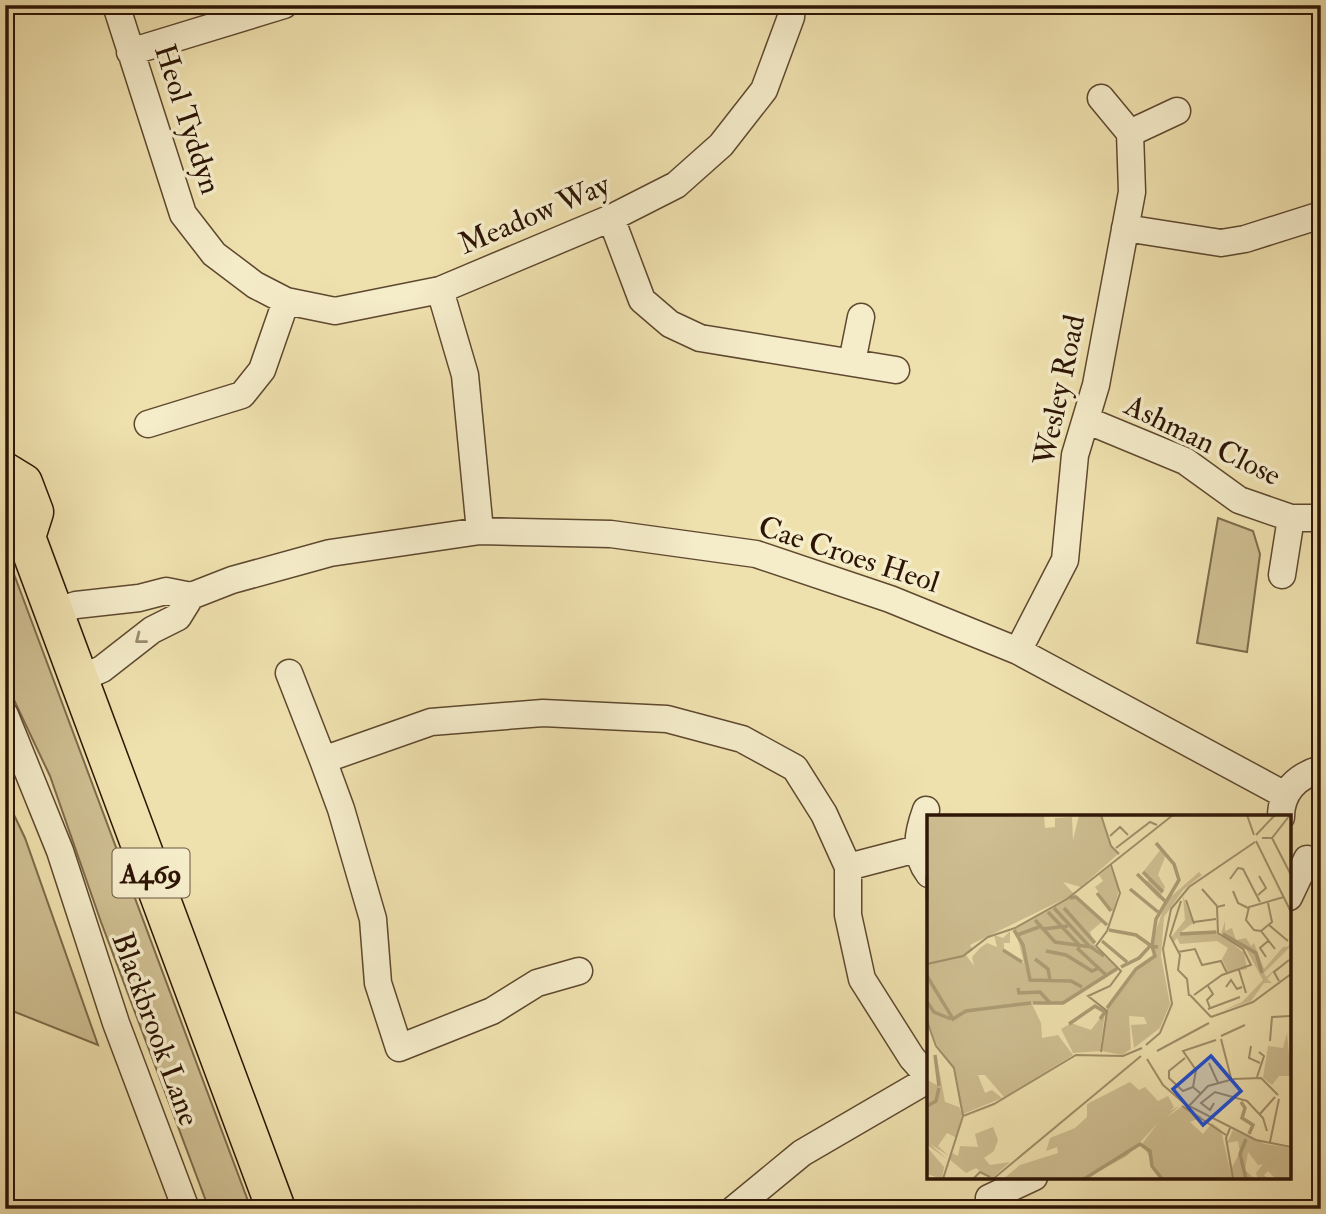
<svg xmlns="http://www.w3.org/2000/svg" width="1326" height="1214" font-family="'IM FELL Double Pica',serif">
	<rect width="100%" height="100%" fill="#efe1ae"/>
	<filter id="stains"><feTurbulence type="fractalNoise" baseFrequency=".00286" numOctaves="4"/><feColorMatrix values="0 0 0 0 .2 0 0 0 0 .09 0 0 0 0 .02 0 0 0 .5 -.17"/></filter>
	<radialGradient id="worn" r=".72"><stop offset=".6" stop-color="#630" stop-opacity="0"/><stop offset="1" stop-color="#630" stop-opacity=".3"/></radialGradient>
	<path fill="#cebe91" stroke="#7e6a4b" stroke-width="2" d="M1218,518L1253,531L1260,554L1247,652L1197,643Z
		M5,550L251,1209H209L101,922L50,776L5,681L14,660V637L5,606Z
		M5,796L25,838L98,1045L5,1008Z"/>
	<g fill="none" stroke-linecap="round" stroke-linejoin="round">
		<defs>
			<path id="street" d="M116,5L183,214L214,254L255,285L286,301L335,311L440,290
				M130,52L284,5
				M1101,98L1130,133
				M611,218L642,300L670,324L700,338L896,370
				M1125,228L1221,243L1245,239L1321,215
				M852,362L861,317
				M1086,420L1185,461L1239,500L1291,518H1321
				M148,424L242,395L262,370L286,301
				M480,531L465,375L440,290L611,218L676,185L721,145L764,90L791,17L792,5
				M1282,575L1291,518
				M54,612L76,605L139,598L166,591L191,596L232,580L330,553L480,531L611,534L756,554L890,599L1018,651L1285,795
				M1018,651L1065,560L1075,455L1096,385L1132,192L1130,133L1177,111
				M289,673L323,760
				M79,679L102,669L152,630L178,617L191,596
				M5,715L60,851L116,1023L186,1209
				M926,810C918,832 913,853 929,874
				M1281,817C1281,791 1297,776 1321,769
				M848,867L917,849
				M1289,897L1307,859
				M579,971L537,983L492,1011L399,1048L378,983L373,919L341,809L323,760L431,722L543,713L667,719L742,739L795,768L824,814L848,867V915L862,979L912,1058L929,1077
				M989,1198L1034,1177
				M734,1209L802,1153L929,1079"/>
			<path id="primary" d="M5,472L23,483L34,512L26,537
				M5,522L26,537L276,1209"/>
		</defs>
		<use href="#street" stroke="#5e482f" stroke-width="29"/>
		<use href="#primary" stroke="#2d1505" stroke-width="41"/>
		<use href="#street" stroke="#f5ecca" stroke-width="26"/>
		<use href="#primary" stroke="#efe1ae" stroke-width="38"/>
	</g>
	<defs><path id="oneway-chevron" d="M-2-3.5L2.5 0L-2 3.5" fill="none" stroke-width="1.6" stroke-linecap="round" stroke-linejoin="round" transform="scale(1.75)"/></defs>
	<use stroke="#9b8b71" href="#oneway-chevron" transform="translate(140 639) rotate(142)"/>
	<g text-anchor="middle" stroke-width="7" stroke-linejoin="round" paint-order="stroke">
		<rect fill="#f5ecca" stroke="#695640" stroke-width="2" x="112.5" y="848.5" width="77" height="49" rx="5"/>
		<g font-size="28" font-weight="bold" fill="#2d1505">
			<text x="151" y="883">A469</text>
		</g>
		<g font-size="30" fill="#2d1505" stroke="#f5ecca">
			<text transform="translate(188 119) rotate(72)" y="10">Heol Tyddyn</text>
			<text transform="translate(534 214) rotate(-23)" y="10">Meadow Way</text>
			<text transform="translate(1059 390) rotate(-78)" y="10">Wesley Road</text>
			<text transform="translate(1203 440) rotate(26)" y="10">Ashman Close</text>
			<text transform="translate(849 554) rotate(18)" y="10">Cae Croes Heol</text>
			<text transform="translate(156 1029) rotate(70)" y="10">Blackbrook Lane</text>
		</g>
	</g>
	<g transform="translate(927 815)">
		<rect width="364" height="364" fill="#efe1ae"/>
		<path d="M0,0H117L118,13L128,12V3L145,2L146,25L152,0H174L184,32L191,39L154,72L136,67L146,78L141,82L43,130L46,135L39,140L47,151L45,142L53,133L60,128L70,132L67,120L76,123L83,116V128H77V135L97,148L88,113L147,78L176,106L163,117L169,134L191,153L136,188L105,189L114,208L115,223L131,220L146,240L77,282L58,260H51L58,278L65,275L75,283L36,299L28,254L10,230L0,204ZM234,34L238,42L231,60L238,72L232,84L218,69L224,62L216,57ZM183,51L192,74L186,97L168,72L176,66L172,60ZM272,57L275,60L256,75L237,102L234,141L243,189L233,213L207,233L204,210L220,209L217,202L202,201L204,234L195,240L175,236L180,192L209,154L228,141L225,127L239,86ZM256,81L266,108L254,117L290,116L317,138L320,154L301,157L295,144L301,133L290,126L253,129L250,123L246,128L244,122L258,105ZM298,106V116L305,113L309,125L319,123L324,131L327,128L337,154L356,132L364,131L337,158L339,162L352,151L340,164L345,168H337L324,186L297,195L315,187L336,165L318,132L294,119ZM178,197L173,236L146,238L134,214L144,208L164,215ZM360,218L364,261H352L345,270L336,263L341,231L356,233ZM10,243L18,287L32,292L35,299L30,323L20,318L11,331L22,341L3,329L20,344L0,330V265L12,271ZM203,267L212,275L218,272L231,286L241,281L247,292L243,296L252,291L239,303L254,292L275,302L263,307L276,319L285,308L294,315L305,364H235L215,329L231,308L200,341L157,364H76L93,350L131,338L130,332L119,336L123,323L148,313L160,302V289ZM66,312L71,325L67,336L57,343L63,350L83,347L64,364L49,353L39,358L22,344L25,338L31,341L33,331L51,332L48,319ZM306,315L338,329L364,333V364H349L341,356L337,360L341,364H331L329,358L336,349L331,350L321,337L318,355L328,364H306L303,352L301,331L305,352L313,337L311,326L300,328ZM0,332L17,352L15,364L0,359Z" fill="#cebe91"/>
		<path fill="none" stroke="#ad9c75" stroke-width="3.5" d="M216,57L236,77M210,59L238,86M0,61V84M203,74L231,97M170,78L184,96M143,83L149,82L180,110M127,93L162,131M137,93L168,128M121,97L154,132M108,105L128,127L164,132L177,141M116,114L141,111M87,115L96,130L103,165L144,166L155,172M182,115L209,120L223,130M253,119L289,117M296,119L329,138L335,158M90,120L112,112M175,126L200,147M225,131L229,104L252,65L247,49L229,28M150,133L179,160M76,135L95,147M119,136L139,140L165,156L172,153M108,144L121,154L123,165M194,152L212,143L223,131L231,132M0,161L26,204L39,196L104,188M91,173L92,178L113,177L124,189M0,187L7,197L24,204M106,188H136L191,153M180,193L209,154L228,141L225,131M142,209L168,191L178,197L173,204M8,240L12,271M314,287L318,293L315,303L326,310L322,319M0,291L9,286L12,273M157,364L213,329L223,336L225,351L235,364M319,364L313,339L319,324"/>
		<path fill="none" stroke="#a18f6a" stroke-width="2" d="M174,0L184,31L192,39M320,0L327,20M329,20L348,0M183,21L193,12L201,20M335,23H345L363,0M345,23L364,60M329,26L364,97M189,33L223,7L230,10M303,64L311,53L316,54L333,87M275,74L290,91M306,76L311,88L321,93M331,80L339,73L332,61M259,85L267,109M254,86L243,121L253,140L251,155L260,164L262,181M341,88L345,107L334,116L327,115L319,105L322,92L357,82M267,107L289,104M342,110L361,126M334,116L348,134M251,137L268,134L275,150L294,146L300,158M339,142L333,133L341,126M0,149L36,141L61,122L88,113L140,84L246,0M312,155L319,178M352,166L347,157L362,145M281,171L286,179L280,185L283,193M299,172L304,165L310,174L315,172M267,180L295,160L324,150L316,134L291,118L290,92L298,90M267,184L263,180L284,202M281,194L313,182M284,202L326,187L364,159M0,206L9,231L27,253L36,301M294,221L318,210M294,224L304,263M343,226L345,202L364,201M219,230L233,218L245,189L236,134L244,94L262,72L328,27M324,231L322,243L333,248M230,236L282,208M174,237L180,196L161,181L183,171L194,156L169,131L180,116L193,78L184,50M258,243L242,256V263L256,276L266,272M220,244L236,270L258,289L329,325L364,332M282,248L291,268M330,262L337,241L332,237M306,264L334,263L351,280M273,278L266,272L269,255L256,236L289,225M287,288L283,295L274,288L288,277L320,286L336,303L340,316M255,291L299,320M262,291L281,271L303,265M332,300L348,282M303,313L299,323L306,364M343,327L352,284M16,364L36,301L67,289L149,240L196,241L215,233M46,364L53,357L63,362M66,364L214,241"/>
		<path fill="#1d4ed8" fill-opacity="0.15" stroke="#1d4ed8" stroke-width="3.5" d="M284,241L314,276L276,310L246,274Z"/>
		<rect width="364" height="364" fill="none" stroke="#2d1505" stroke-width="3.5"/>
	</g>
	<rect width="1326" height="1214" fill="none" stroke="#efe1ae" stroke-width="28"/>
	<rect x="7" y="7" width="1312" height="1200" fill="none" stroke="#2d1505" stroke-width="3.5"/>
	<rect x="14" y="14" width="1298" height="1186" fill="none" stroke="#2d1505" stroke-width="2"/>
	<rect width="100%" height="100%" filter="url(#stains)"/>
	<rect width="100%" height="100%" fill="url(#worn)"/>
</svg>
